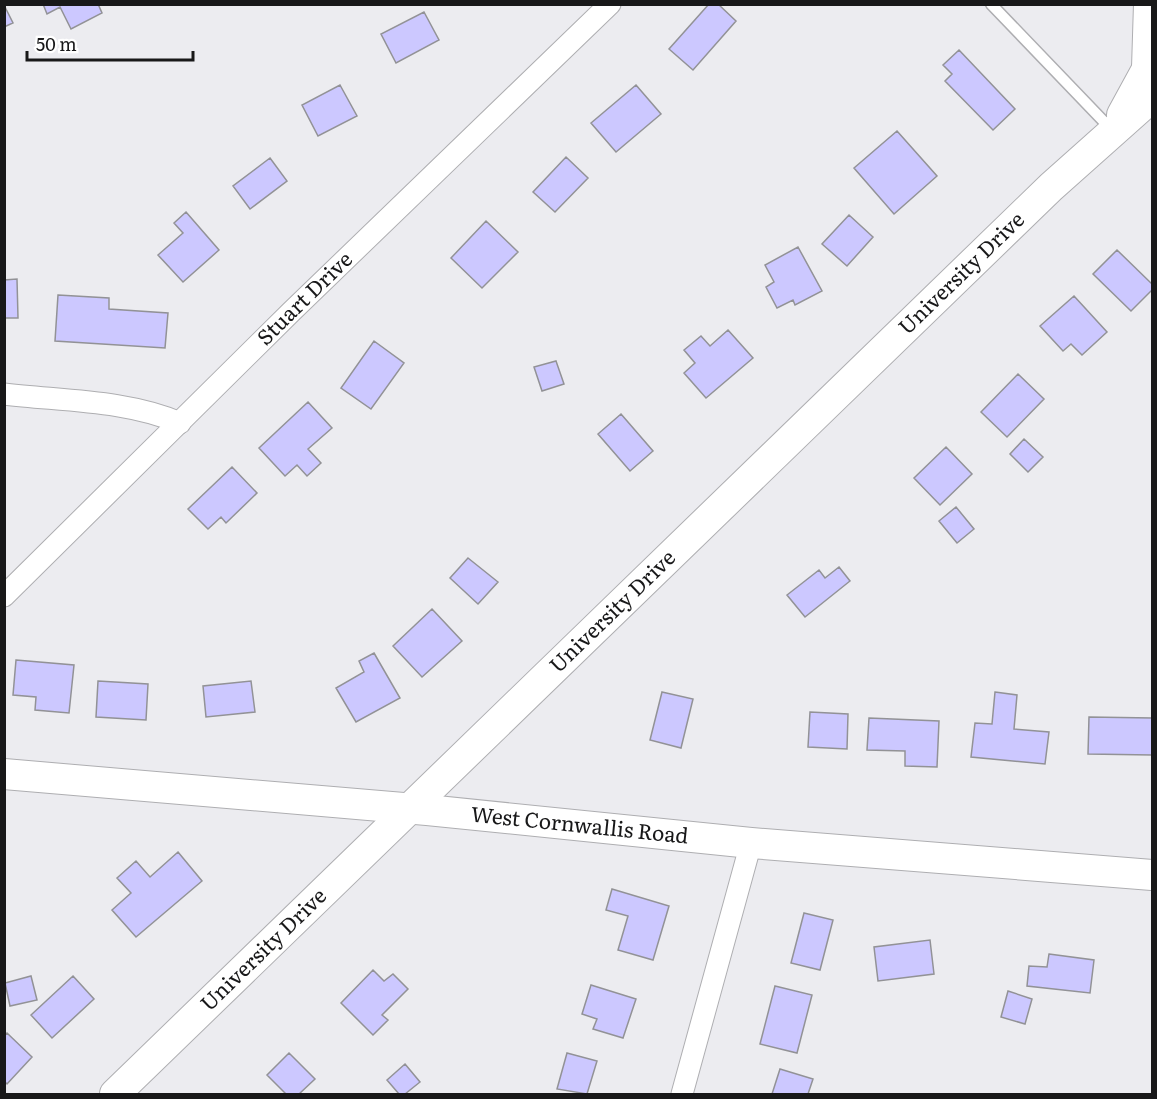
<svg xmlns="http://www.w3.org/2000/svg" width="1157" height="1099" font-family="Literata,serif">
	<rect width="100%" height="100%" fill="#ececf0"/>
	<path fill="#ccc8ff" stroke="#929296" stroke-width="1.5" d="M43,4H98L102,13L71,29L60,7L47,14Z
		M709,4H718L736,21L693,70L669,49Z
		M4,5L13,23L4,27Z
		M424,12L439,40L396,63L381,34Z
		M959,50L1015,109L993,130L945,81L952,74L943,65Z
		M340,85L357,116L318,136L302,105Z
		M636,85L661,114L616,152L591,123Z
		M897,131L937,176L894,214L854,168Z
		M566,157L588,178L555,212L533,192Z
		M270,158L287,181L250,209L233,186Z
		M186,212L219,250L183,282L158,255L183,233L174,223Z
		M849,215L873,237L847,266L822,244Z
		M486,221L518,252L482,288L451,258Z
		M798,247L822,291L795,305L793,300L777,308L766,287L774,282L765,265Z
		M1117,250L1152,284V290L1131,311L1093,274Z
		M17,279L18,318H4V280Z
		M58,295L109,298V309L168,313L165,348L55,341Z
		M1074,296L1107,332L1082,355L1071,344L1063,351L1040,326Z
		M728,330L753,358L706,398L684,373L695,363L684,350L701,336L710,346Z
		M374,341L404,363L371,409L341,388Z
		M556,361L564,384L542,391L534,367Z
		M1018,374L1044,399L1007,437L981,412Z
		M308,402L332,428L308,449L321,463L307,476L297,465L285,476L259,448Z
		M621,414L653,451L630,471L598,434Z
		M1024,439L1043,457L1028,472L1010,454Z
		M946,447L972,474L940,505L914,478Z
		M232,467L257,493L226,523L221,517L208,529L188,509Z
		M956,507L974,529L957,543L939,521Z
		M468,558L498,582L478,604L450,578Z
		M839,567L850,581L805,617L787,595L819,570L825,578Z
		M432,609L462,641L422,677L393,646Z
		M374,653L400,698L356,722L336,688L364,672L359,661Z
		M16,660L74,665L69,713L35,710L36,697L13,695Z
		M98,681L148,684L146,720L96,717Z
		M251,681L255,712L206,717L203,686Z
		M662,692L693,699L681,748L650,740Z
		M995,692L1017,695L1014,729L1049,732L1045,764L971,757L975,723L992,724Z
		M810,712L848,714L847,749L808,747Z
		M1089,717L1152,718V755L1088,754Z
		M869,718L939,721L937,767L905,766V751L867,750Z
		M178,852L202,881L136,937L112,910L131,893L117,878L136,861L150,877Z
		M612,889L669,906L653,960L618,950L628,916L606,910Z
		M804,913L833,920L820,970L791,963Z
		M930,940L934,974L878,981L874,947Z
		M1049,954L1094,960L1090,993L1027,986L1029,966L1047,967Z
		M373,970L384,981L393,974L408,989L382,1015L388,1020L373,1035L341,1003Z
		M31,976L37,1000L10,1006L5,983Z
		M73,976L94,999L52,1038L31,1015Z
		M591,985L636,999L623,1038L593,1029L597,1019L582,1014Z
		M775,986L812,995L797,1053L760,1044Z
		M1008,991L1032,999L1025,1024L1001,1017Z
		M7,1033L32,1057L7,1084L4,1081V1036Z
		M289,1053L315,1079L299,1094H286L267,1075Z
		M567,1053L597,1061L587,1094L557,1089Z
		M405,1064L420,1082L405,1094H399L387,1080Z
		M780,1069L813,1079L808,1094H772Z"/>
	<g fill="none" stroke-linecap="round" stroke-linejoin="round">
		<defs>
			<path id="lane" d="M991,4L1111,129"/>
			<g id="street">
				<path d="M4,394C62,401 127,400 180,423"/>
				<path id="s1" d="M4,596L291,312L610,4"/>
				<path d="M682,1094L751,843"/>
			</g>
			<g id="secondary">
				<path d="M1147,68L1149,4"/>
				<path d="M1122,115L1152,60"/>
				<path id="s2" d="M4,774L427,810L751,843L1152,875"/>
				<path id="s3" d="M115,1094L1051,187L1152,97"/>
			</g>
		</defs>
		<use href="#lane" stroke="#aeaeb1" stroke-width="13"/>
		<use href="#street" stroke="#aeaeb1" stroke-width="23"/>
		<use href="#secondary" stroke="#aeaeb1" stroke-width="32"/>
		<use href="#lane" stroke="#fff" stroke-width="10"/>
		<use href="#street" stroke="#fff" stroke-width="21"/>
		<use href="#secondary" stroke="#fff" stroke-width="30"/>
	</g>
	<g text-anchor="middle" stroke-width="4.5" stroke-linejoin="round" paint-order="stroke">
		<g font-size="21" fill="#181819" stroke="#fff">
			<text dy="7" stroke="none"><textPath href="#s3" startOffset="1179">University Drive</textPath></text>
			<text dy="7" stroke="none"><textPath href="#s1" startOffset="423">Stuart Drive</textPath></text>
			<text dy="7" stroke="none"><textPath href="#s3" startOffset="693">University Drive</textPath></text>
			<text dy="7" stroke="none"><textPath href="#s2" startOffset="578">West Cornwallis Road</textPath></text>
			<text dy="7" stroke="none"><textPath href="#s3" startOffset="207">University Drive</textPath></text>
		</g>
	</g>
	<rect width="1157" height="1099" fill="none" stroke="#181819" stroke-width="12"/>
	<path d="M27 51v9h166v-9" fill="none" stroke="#181819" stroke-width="3"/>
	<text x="36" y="51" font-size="18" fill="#181819" stroke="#ffffff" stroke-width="4.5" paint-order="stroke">50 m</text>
</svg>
